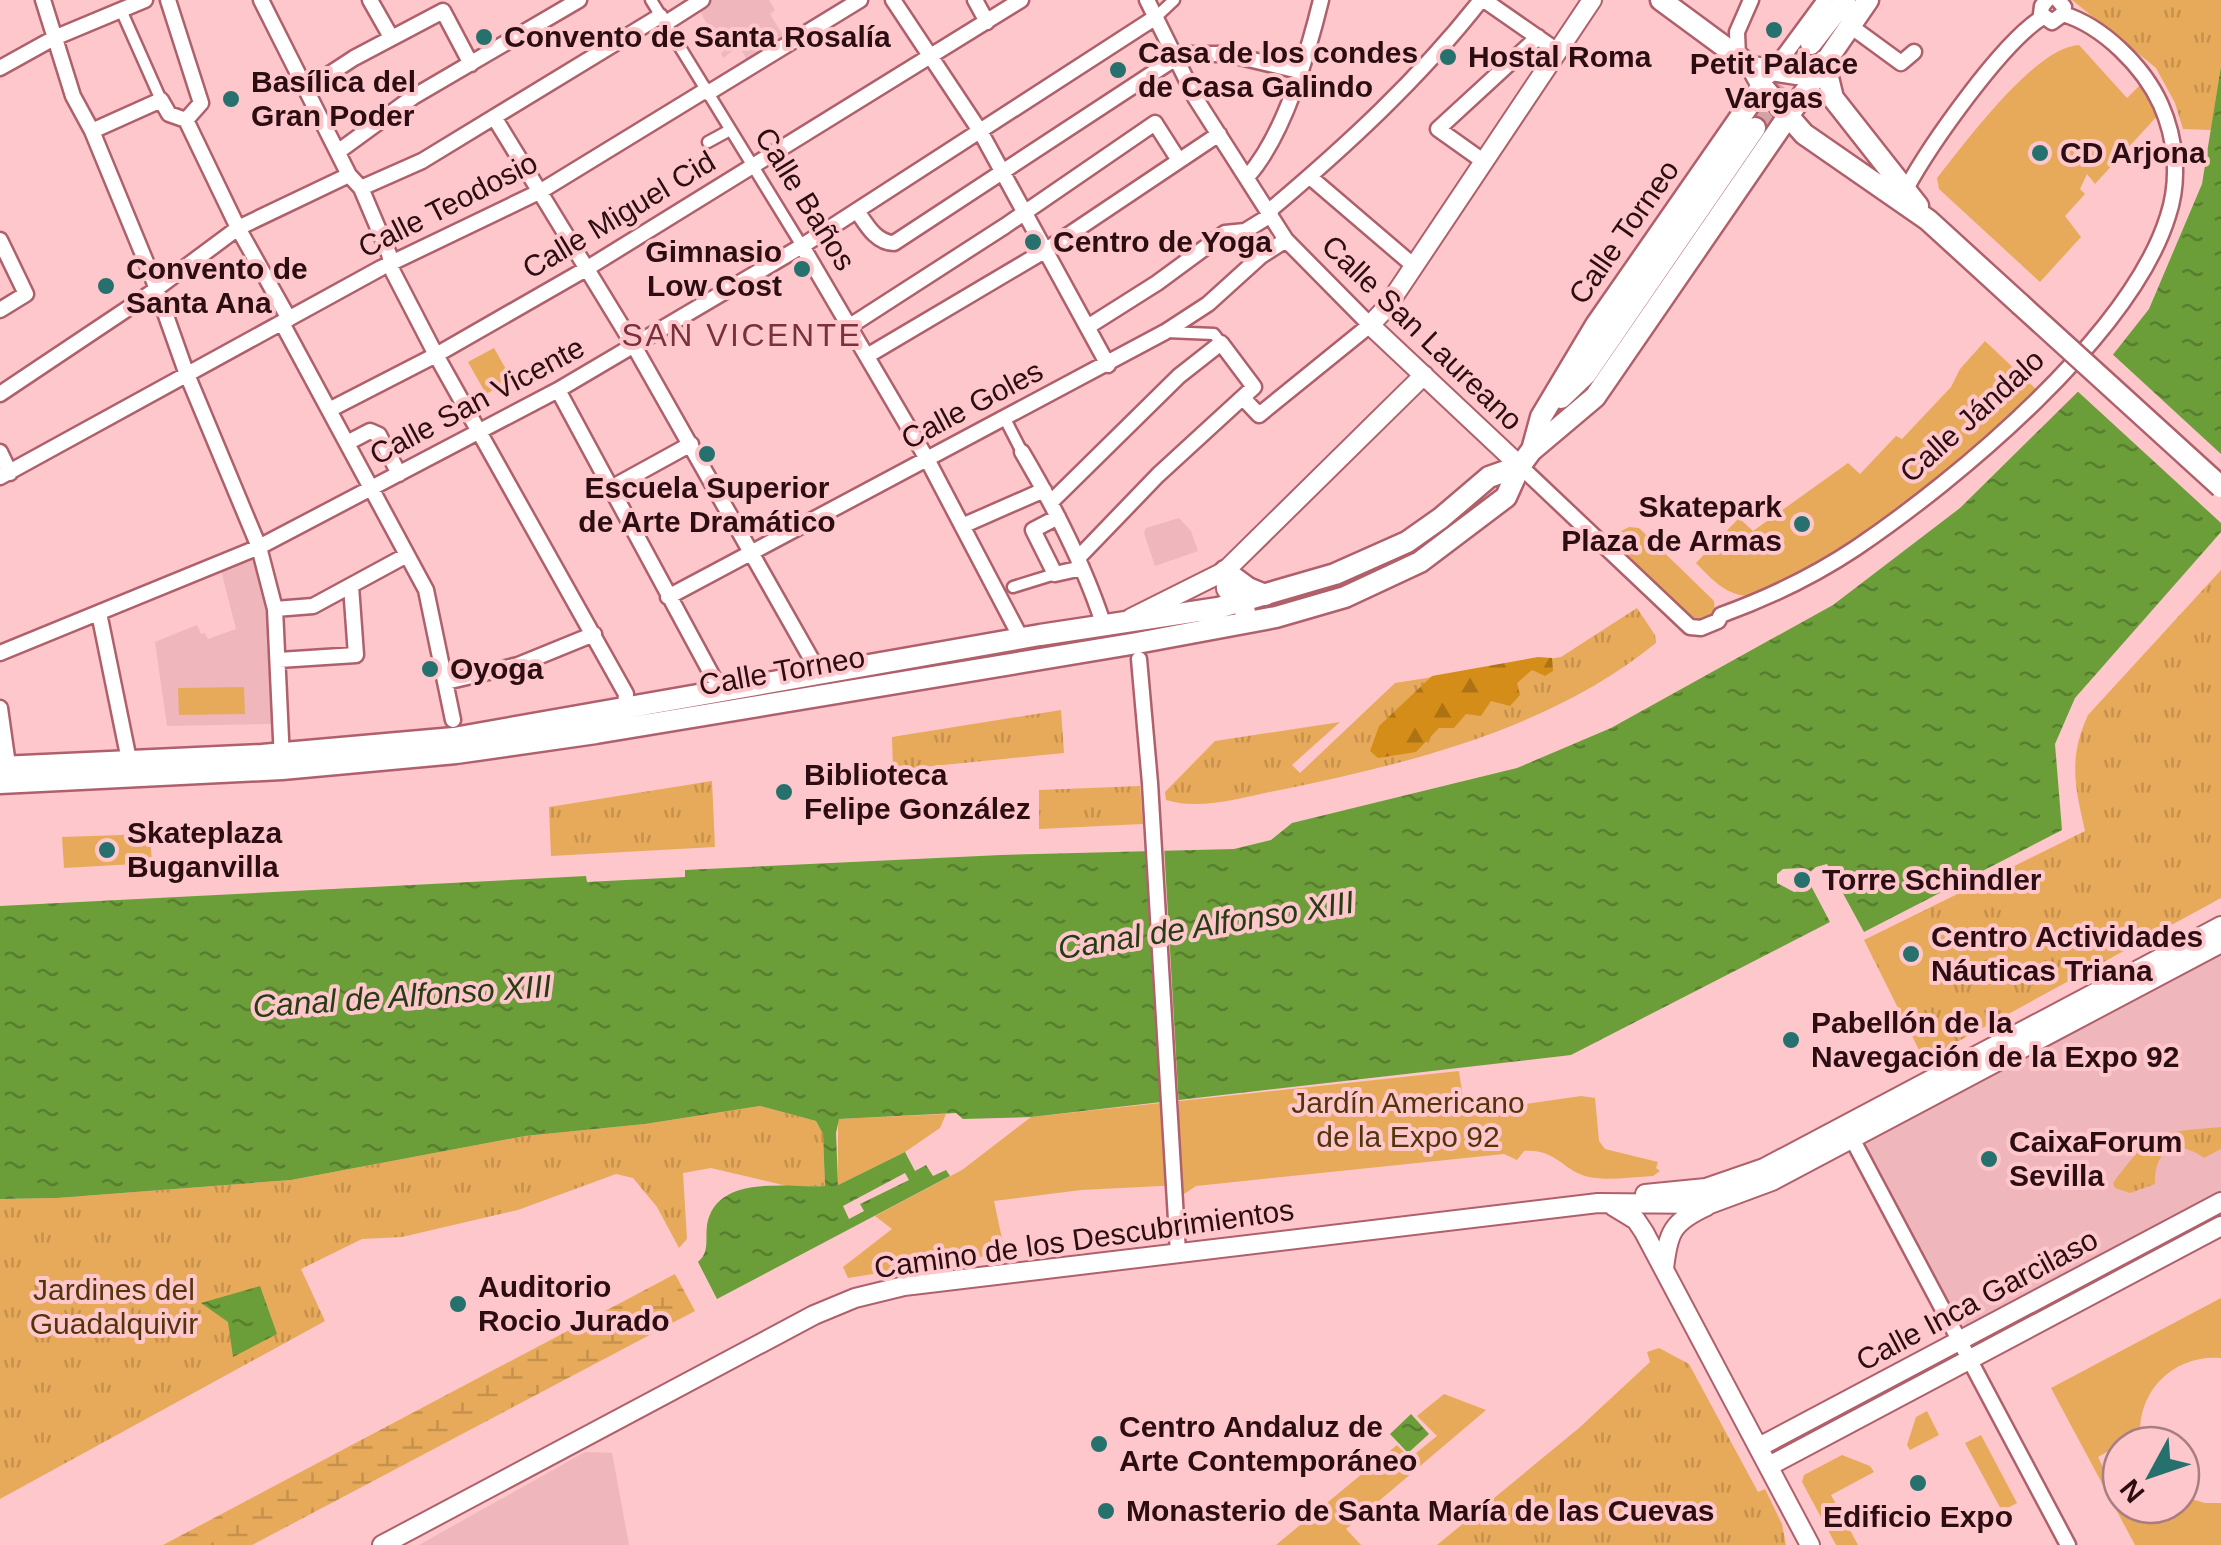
<svg xmlns="http://www.w3.org/2000/svg" width="2221" height="1545" font-family="Helvetica,sans-serif">
	<defs>
		<pattern id="grass-tufts" width="24" height="20" patternUnits="userSpaceOnUse" patternTransform="scale(2.5)"><rect width="24" height="20" fill="#e7aa5a"/><path d="M3 7l-1-3M5 7V3M7 7l1-3M15 17l-1-3M17 17v-4M19 17l1-3" fill="none" stroke="#c6914d"/></pattern>
		<pattern id="forest-firs" width="22" height="20" patternUnits="userSpaceOnUse" patternTransform="scale(2.5)"><rect width="22" height="20" fill="#d48d18"/><path d="M5 1l3.5 6h-7zM16 11l3.5 6h-7z" fill="#ac7214"/></pattern>
		<pattern id="wetland-marsh" width="20" height="14" patternUnits="userSpaceOnUse" patternTransform="scale(2.5)"><rect width="20" height="14" fill="#e7aa5a"/><path d="M1 5h8M5 5V1M11 12h8M15 12V8" fill="none" stroke="#c6914d"/></pattern>
		<pattern id="water-ripples" width="26" height="14" patternUnits="userSpaceOnUse" patternTransform="scale(2.5)"><rect width="26" height="14" fill="#6b9e39"/><path d="M2 4q2-2 4 0t4 0M15 11q2-2 4 0t4 0" fill="none" stroke="#587f2f"/></pattern>
	</defs>
	<rect width="100%" height="100%" fill="#fdc7cc"/>
	<path fill="#efb6bc" d="M709,0H769L775,10L770,14L784,37L747,60L739,46L723,58L721,53L726,49L717,43L698,7Z
		M1179,518L1191,531L1198,551L1155,566L1144,533L1146,528Z
		M255,557L268,611L274,724L167,726L155,642L197,625L201,634L205,633L208,639L236,629L221,570Z
		M2221,949V1196L1972,1326L1961,1324L1951,1312L1953,1310L1874,1159L1870,1161L1867,1144L1871,1136Z
		M585,1452L612,1453L629,1545H419Z"/>
	<path fill="url(#grass-tufts)" d="M2072,0H2221V66L2211,130L2183,129L2175,103L2156,68Z
		M2221,570V898L1924,1060L1864,940L2085,831C2075,787 2068,758 2088,715Z
		M1637,608L1655,635L1656,643C1550,729 1411,763 1280,790C1243,797 1202,811 1166,800L1165,792L1215,741L1340,722L1292,765L1300,773L1395,683L1561,657Z
		M1061,710L1064,753L893,770L892,737Z
		M712,781L715,847L551,856L549,807Z
		M1140,786L1143,824L1039,829V790Z
		M760,1106L816,1121L823,1134L825,1186L791,1187L711,1168L683,1173L687,1239L679,1248L657,1207L633,1178L616,1174L518,1210L402,1237L362,1239L301,1269L325,1321L0,1499V1199L57,1198L291,1180L525,1136L645,1124Z
		M2221,1127V1149L2204,1158C2176,1138 2154,1149 2155,1184L2130,1193L2115,1188L2113,1183C2154,1129 2155,1133 2221,1127Z
		M2221,1208V1220L2003,1335L1998,1326Z
		M1659,1348L1689,1364L1758,1492L1765,1489L1782,1524L1786,1545H1437L1579,1428L1650,1362L1647,1352Z"/>
	<path fill="url(#forest-firs)" d="M1538,657L1552,658L1553,671L1545,676L1532,670L1517,683L1520,695L1510,706L1491,701L1481,716L1466,714L1454,728H1439L1416,752L1378,758L1370,751L1379,726L1432,676Z"/>
	<path fill="url(#wetland-marsh)" d="M675,1274L695,1311L252,1545H163Z"/>
	<path fill="#e7aa5a" d="M2079,45L2127,98L2142,83L2159,114L2095,184L2087,174L2080,189L2085,194L2065,216L2081,237L2040,282L1939,189L1937,178C1965,143 2035,47 2079,45Z
		M1985,341L2037,390L1956,468L1882,523L1764,594C1733,602 1716,584 1696,563L1739,518L1753,531L1848,463L1860,474L1896,436L1902,439L1951,387L1960,369Z
		M494,348L512,380L486,394L468,362Z
		M1629,527L1639,528L1714,601L1715,612L1706,621L1692,620L1607,543L1612,536Z
		M244,687L245,714L179,715L178,688Z
		M150,834L152,863L64,868L62,837Z
		M1927,910L1957,968L1897,999L1865,940Z
		M1459,1071L1465,1113L1581,1096L1595,1098L1599,1141L1605,1149L1658,1162L1656,1168L1660,1171L1653,1176C1633,1177 1608,1181 1589,1177C1564,1172 1556,1148 1524,1151L1517,1160L1504,1154L1196,1186L1181,1196V1185L1081,1190L994,1201L1005,1253L848,1278L843,1267L892,1229L875,1216L962,1170L1031,1117Z
		M946,1114L940,1128L905,1152L838,1185V1119Z
		M2221,1298V1358C2171,1354 2133,1395 2141,1445L2121,1444L2098,1457L2121,1505L2127,1510L2136,1505H2181V1496L2205,1503H2221V1545H2135L2051,1388Z
		M1444,1394L1486,1410L1346,1529L1361,1545H1276L1397,1445L1410,1458L1437,1436L1417,1416Z
		M1927,1411L1939,1435L1910,1450L1907,1445L1916,1417Z
		M1981,1435L2017,1503L2002,1511L1965,1443Z
		M1842,1455L1870,1466L1874,1472L1831,1495L1858,1545H1836L1802,1482L1804,1475Z"/>
	<path fill="url(#water-ripples)" fill-rule="evenodd" d="M2221,66V532L2075,698L2055,744L2062,830L1864,932L1827,864L1816,867L1807,875L1803,868L1783,869L1777,874V883L1794,892L1803,891L1804,884H1810L1830,922L1571,1055L1031,1117L963,1119L956,1113L839,1119L836,1133L838,1185L905,1152L915,1171L926,1165L933,1176L946,1170L950,1176L717,1299L698,1262C710,1252 705,1239 707,1225C716,1173 789,1188 825,1186L823,1134L816,1121L760,1106L645,1124L525,1136L291,1180L57,1198L0,1199V906L586,876L587,882L685,877V870L1001,855L1234,849L1271,840L1292,823L1517,768L1611,728L1833,605L1960,508L2104,366L2149,309L2202,184ZM905,1173L909,1180L860,1204L864,1211L849,1219L843,1206Z
		M260,1286L277,1334L233,1357L228,1322L201,1303Z
		M1411,1414L1429,1434L1408,1453L1390,1434Z"/>
	<path fill="#fdc7cc" d="M2109,351L2221,454V523L2074,388Z
		M1164,845L1179,1107L1161,1109L1146,846Z"/>
	<g fill="none" stroke-linecap="round" stroke-linejoin="round">
		<path stroke="#d3a2a7" stroke-width="20" stroke-dasharray="20 10" stroke-linecap="butt" d="M1755,128L1811,44"/>
		<defs>
			<path id="pedestrian" d="M651,0L802,246
				M121,10L161,100
				M1156,17L1174,0
				M708,142L730,130
				M1245,231L1261,256
				M1166,332L1214,334L1221,343
				M1005,419L1022,452
				M1013,587L1055,574"/>
			<path id="minor" d="M43,0L73,96L92,131L153,279L186,372L259,547L275,609L282,760
				M168,0L201,103L186,120
				M261,0L349,175L361,188L389,254L393,272L436,355L626,694L625,708
				M370,0L391,37
				M893,0L980,131L1108,365
				M975,0L987,22
				M1147,0L1196,99L1286,240L1370,325L1259,415L1243,398
				M1484,0L1556,50
				M2047,0L2042,6L2041,14L2052,22L2063,14L2064,7L2058,0
				M666,23L702,0
				M1849,25L1901,63L1914,52
				M1738,57L1737,32L1751,0
				M0,68L54,38L145,0
				M1769,76L1825,0
				M308,88L354,58L443,11L471,64
				M708,93L860,0
				M494,117L634,346L821,676
				M92,131L161,100L169,114L186,120L238,228L289,319
				M339,151L413,97L579,0
				M1483,161L1438,129L1538,37
				M1248,176C1284,135 1308,53 1321,0
				M1310,177L1414,266
				M361,188L422,161L660,16
				M1906,189C1930,145 2002,42 2043,17
				M857,211C866,224 876,243 894,243L1182,54H1227L1299,71
				M1269,211C1345,147 1420,78 1481,0
				M0,240L26,294L0,310
				M802,246L927,459L1022,640
				M282,323L426,590L453,720
				M850,326L1005,226L1155,123L1178,159
				M1089,326L1157,283L1225,233L1245,231L1271,215
				M867,356L1046,250L1219,134
				M558,390L713,677
				M0,394L148,295L238,228L349,175
				M329,410L436,355L586,269L1021,0
				M347,443L370,431L379,435L399,474
				M0,452L10,473
				M1022,452C1055,508 1084,564 1104,626
				M1520,466L1690,627L1701,628L1718,621L1721,615C1768,598 1814,576 1856,548C1958,479 2131,335 2168,216C2180,180 2176,139 2161,105C2144,67 2103,26 2063,14
				M0,477L381,268L541,191L706,90
				M611,488L691,444
				M1052,501L1179,376L1221,343L1254,387L1158,475L1079,557
				M1058,517L1033,530L1055,574L1082,568
				M962,526L1044,490
				M668,597L1165,332L1208,304L1261,256L1286,240
				M275,609L313,606L407,555
				M99,613L129,760
				M0,653L259,547L558,390L802,246L1156,17
				M1139,659L1150,783L1178,1253
				M279,660L356,655L351,586
				M446,682L518,665L594,634
				M0,708L9,772
				M1848,1131L2068,1545"/>
			<path id="tertiary" d="M1225,571L1226,589L1246,612
				M1645,1194L1706,1188L1764,1168L2221,926
				M1613,1206L1636,1220L1644,1232L1810,1545
				M1664,1269C1668,1232 1672,1222 1707,1206
				M1759,1447L2221,1202
				M1769,1466L2221,1226
				M382,1545L814,1315L855,1298L904,1286L1598,1203L1710,1204L1772,1181L2221,943"/>
			<path id="secondary" d="M1520,466L1370,325L1386,308L1592,0
				M1131,618L1225,571L1424,375"/>
			<path id="primary" d="M1661,0L1752,67L1797,74L1817,71
				M1811,44L1845,0
				M1824,61L1833,98L1918,206
				M1752,67L1762,86L1804,134L1928,220L2020,304
				M1561,398L1586,374L1755,128
				M1532,450L1541,417L1596,325L1762,86
				M1225,571L1248,588L1265,595
				M0,767L262,755L454,738L1040,635L1218,608L1335,574L1407,542L1441,518L1489,477L1520,466
				M0,783L282,769L456,753L596,733L1137,643L1276,617L1345,597L1420,562L1506,497L1520,466L1531,451L1595,397L1868,0"/>
		</defs>
		<use href="#pedestrian" stroke="#af606b" stroke-width="15"/>
		<use href="#minor" stroke="#af606b" stroke-width="19"/>
		<use href="#tertiary" stroke="#af606b" stroke-width="22"/>
		<use href="#secondary" stroke="#af606b" stroke-width="22"/>
		<use href="#primary" stroke="#af606b" stroke-width="25"/>
		<use href="#pedestrian" stroke="#fff" stroke-width="10"/>
		<use href="#minor" stroke="#fff" stroke-width="14"/>
		<use href="#tertiary" stroke="#fff" stroke-width="18"/>
		<use href="#secondary" stroke="#fff" stroke-width="18"/>
		<use href="#primary" stroke="#fff" stroke-width="20"/>
		<defs>
			<path id="primary-bridge" d="M2020,304L2221,487"/>
		</defs>
		<use href="#primary-bridge" stroke="#af606b" stroke-width="25" stroke-linecap="butt"/>
		<use href="#primary-bridge" stroke="#fff" stroke-width="20"/>
	</g>
	<g fill="#26706e" stroke="#fdc7cc" stroke-width="4">
		<circle cx="1774" cy="30" r="10"/>
		<circle cx="484" cy="37" r="10"/>
		<circle cx="1448" cy="57" r="10"/>
		<circle cx="1118" cy="70" r="10"/>
		<circle cx="231" cy="99" r="10"/>
		<circle cx="2040" cy="153" r="10"/>
		<circle cx="1033" cy="242" r="10"/>
		<circle cx="802" cy="269" r="10"/>
		<circle cx="106" cy="286" r="10"/>
		<circle cx="707" cy="454" r="10"/>
		<circle cx="1802" cy="524" r="10"/>
		<circle cx="430" cy="669" r="10"/>
		<circle cx="784" cy="792" r="10"/>
		<circle cx="107" cy="850" r="10"/>
		<circle cx="1802" cy="880" r="10"/>
		<circle cx="1911" cy="954" r="10"/>
		<circle cx="1791" cy="1040" r="10"/>
		<circle cx="1989" cy="1159" r="10"/>
		<circle cx="458" cy="1304" r="10"/>
		<circle cx="1099" cy="1444" r="10"/>
		<circle cx="1918" cy="1483" r="10"/>
		<circle cx="1106" cy="1511" r="10"/>
	</g>
	<g text-anchor="middle" stroke-width="8" stroke-linejoin="round" paint-order="stroke">
		<g font-size="30" font-weight="bold" fill="#2b0d12" stroke="#fdc7cc" text-anchor="start">
			<text x="504" y="47">Convento de Santa Rosalía</text>
			<text x="1138" y="63">Casa de los condes<tspan x="1138" dy="34">de Casa Galindo</tspan></text>
			<text x="1468" y="67">Hostal Roma</text>
			<text x="1774" y="74" text-anchor="middle">Petit Palace<tspan x="1774" dy="34">Vargas</tspan></text>
			<text x="251" y="92">Basílica del<tspan x="251" dy="34">Gran Poder</tspan></text>
			<text x="2060" y="163">CD Arjona</text>
			<text x="1053" y="252">Centro de Yoga</text>
			<text x="782" y="262" text-anchor="end">Gimnasio<tspan x="782" dy="34">Low Cost</tspan></text>
			<text x="126" y="279">Convento de<tspan x="126" dy="34">Santa Ana</tspan></text>
			<text x="707" y="498" text-anchor="middle">Escuela Superior<tspan x="707" dy="34">de Arte Dramático</tspan></text>
			<text x="1782" y="517" text-anchor="end">Skatepark<tspan x="1782" dy="34">Plaza de Armas</tspan></text>
			<text x="450" y="679">Oyoga</text>
			<text x="804" y="785">Biblioteca<tspan x="804" dy="34">Felipe González</tspan></text>
			<text x="127" y="843">Skateplaza<tspan x="127" dy="34">Buganvilla</tspan></text>
			<text x="1822" y="890">Torre Schindler</text>
			<text x="1931" y="947">Centro Actividades<tspan x="1931" dy="34">Náuticas Triana</tspan></text>
			<text x="1811" y="1033">Pabellón de la<tspan x="1811" dy="34">Navegación de la Expo 92</tspan></text>
			<text x="2009" y="1152">CaixaForum<tspan x="2009" dy="34">Sevilla</tspan></text>
			<text x="478" y="1297">Auditorio<tspan x="478" dy="34">Rocio Jurado</tspan></text>
			<text x="1119" y="1437">Centro Andaluz de<tspan x="1119" dy="34">Arte Contemporáneo</tspan></text>
			<text x="1126" y="1521">Monasterio de Santa María de las Cuevas</text>
			<text x="1918" y="1527" text-anchor="middle">Edificio Expo</text>
		</g>
		<g font-size="30" fill="#2b0d12" stroke="#fdc7cc">
			<text transform="translate(805 199) rotate(58)" y="10">Calle Baños</text>
			<text transform="translate(448 205) rotate(-27)" y="10">Calle Teodosio</text>
			<text transform="translate(619 215) rotate(-31)" y="10">Calle Miguel Cid</text>
			<text transform="translate(1624 232) rotate(-55)" y="10">Calle Torneo</text>
			<text transform="translate(1422 333) rotate(44)" y="10">Calle San Laureano</text>
			<text transform="translate(477 401) rotate(-28)" y="10">Calle San Vicente</text>
			<text transform="translate(972 405) rotate(-28)" y="10">Calle Goles</text>
			<text transform="translate(1972 416) rotate(-42)" y="10">Calle Jándalo</text>
			<text transform="translate(782 671) rotate(-10)" y="10">Calle Torneo</text>
			<text transform="translate(1084 1239) rotate(-8)" y="10">Camino de los Descubrimientos</text>
			<text transform="translate(1977 1300) rotate(-28)" y="10">Calle Inca Garcilaso</text>
		</g>
		<g font-size="30" fill="#523509" stroke="#fdc7cc">
			<text x="1408" y="1113">Jardín Americano<tspan x="1408" dy="34">de la Expo 92</tspan></text>
			<text x="114" y="1300">Jardines del<tspan x="114" dy="34">Guadalquivir</tspan></text>
		</g>
		<g font-size="32" letter-spacing="2.5" fill="#7a313d" stroke="#fdc7cc">
			<text x="742" y="346">SAN VICENTE</text>
		</g>
		<g font-size="32" font-style="italic" fill="#273c13" stroke="#fdc7cc">
			<text transform="translate(1206 925) rotate(-9)" y="11">Canal de Alfonso XIII</text>
			<text transform="translate(402 996) rotate(-4)" y="11">Canal de Alfonso XIII</text>
		</g>
	</g>
	<g transform="translate(2151 1475) rotate(230)"><circle r="48" fill="#fdc7cc" stroke="#a97d82" stroke-width="2.5"/>
	<path d="M0-8L18 38L0 25L-18 38Z" fill="#26706e"/>
	<text y="-15" font-size="28" font-weight="bold" text-anchor="middle" fill="#2b0d12">N</text>
	</g>
</svg>
